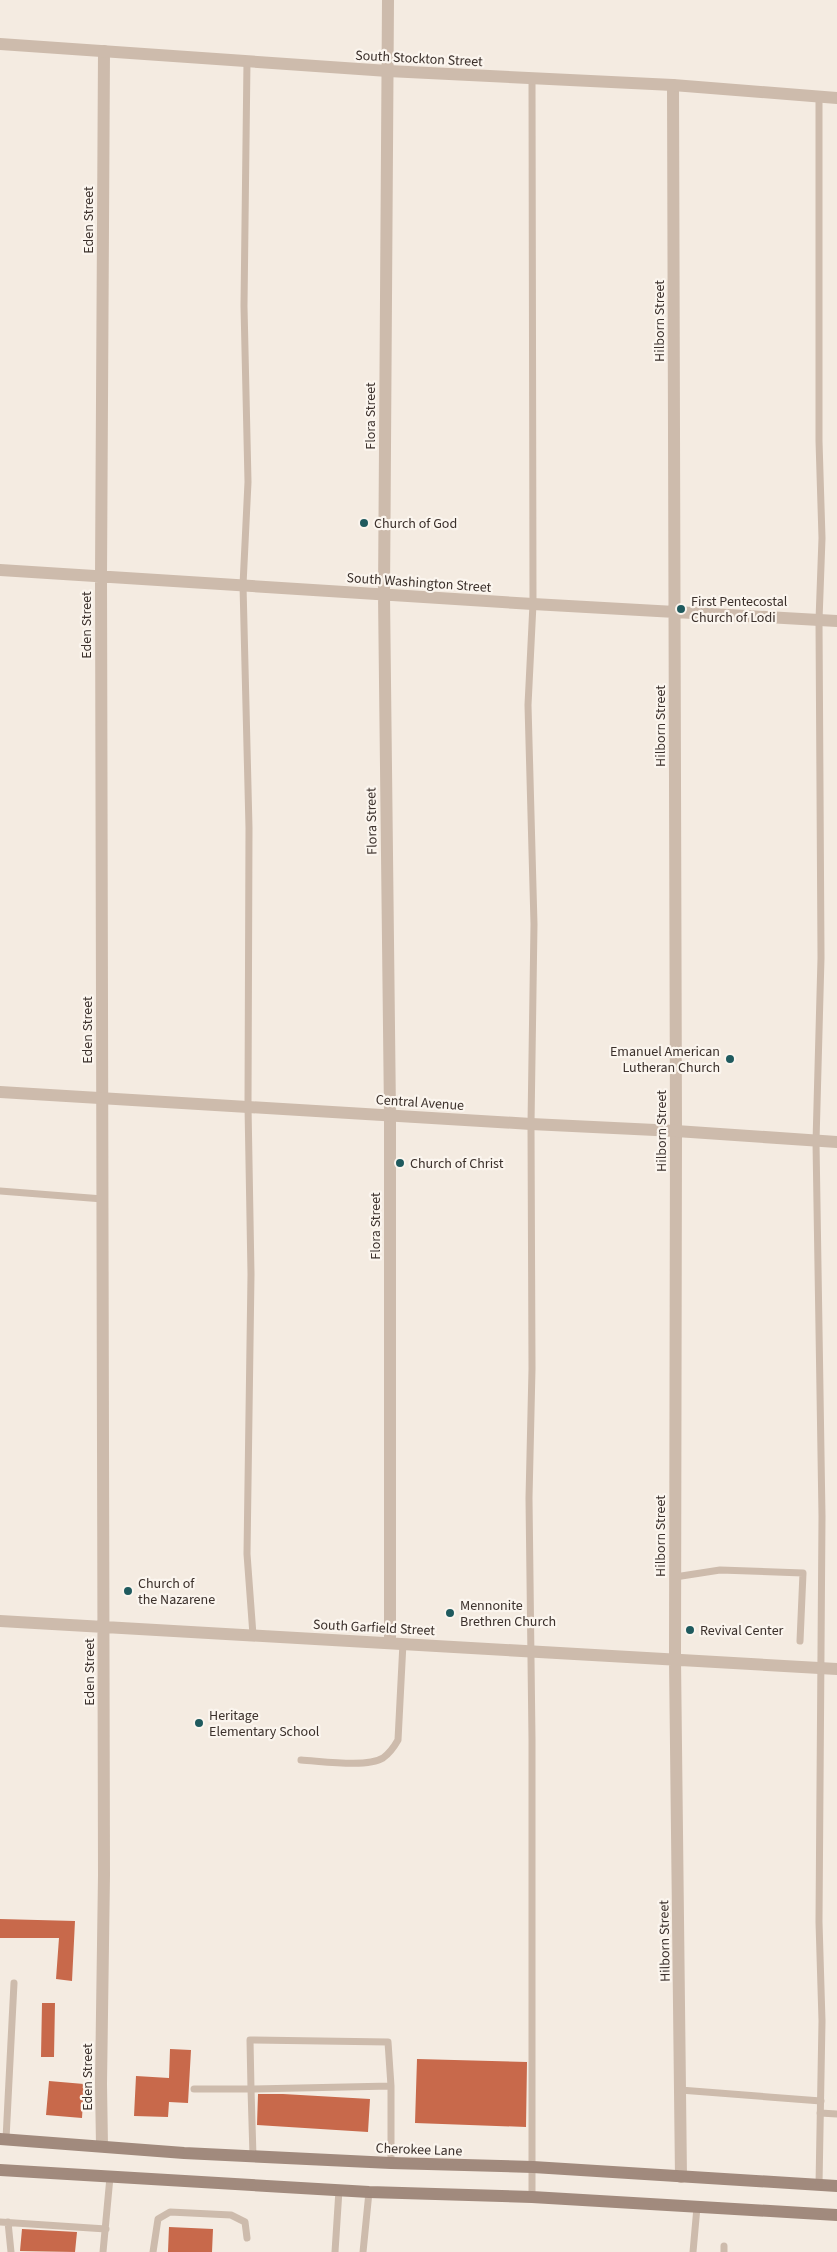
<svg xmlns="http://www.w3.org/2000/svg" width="837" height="2252" font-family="'Source Sans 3',sans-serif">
	<rect width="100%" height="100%" fill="#f4ebe1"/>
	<path fill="#c8694b" d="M0,1919L75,1921L72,1981L56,1979L59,1938H0Z
		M42,2003H55L54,2057H41Z
		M170,2049L191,2050L188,2103L169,2102L168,2117L134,2116L136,2076L169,2078Z
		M417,2059L527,2062L526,2127L415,2123Z
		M49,2081L84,2084L82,2118L46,2115Z
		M258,2094H283L370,2099L368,2132L257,2125Z
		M169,2227L213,2229L212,2252H168Z
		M22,2229L77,2232L75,2252L20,2251Z"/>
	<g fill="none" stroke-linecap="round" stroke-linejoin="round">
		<path stroke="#cdbbac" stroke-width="7" d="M247,61L244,306L248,482L243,585L249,828L248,1106L251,1274L247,1554L253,1635
			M532,79L533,604L528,705L534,924L531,1124L532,1369L529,1498L532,1739V2197
			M819,97V441L822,538L819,620L821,958L816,1142L822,1516L819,1922L822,2021L819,2185
			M0,1191L103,1199
			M675,1577L720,1570L803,1573L800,1641
			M301,1760C321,1761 367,1768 383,1758C390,1753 394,1747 398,1740L403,1643
			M391,2086L388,2042L250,2040L251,2089L391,2086V2163
			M194,2089H251L253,2156
			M680,2090L821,2101
			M820,2113L837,2114
			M6,2139L14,1983
			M0,2222L106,2229
			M8,2222L11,2252
			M103,2252L110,2177
			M153,2252L158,2219L170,2212L231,2215L245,2222L247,2238
			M335,2252L339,2190
			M363,2252L369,2192
			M693,2252L697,2207
			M724,2252V2246"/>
		<path stroke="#cdbbac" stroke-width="12" d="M388,0L384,595L390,1114V1642
			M673,85L676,1131L675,1660L681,2177
			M0,570L533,604L837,621
			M0,1621L837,1669
			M102,2146L101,2084L104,1875L101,576L104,51"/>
		<path stroke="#cdbbac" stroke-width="12" d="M0,44L388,71L673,85L837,98
			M0,1092L531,1124L676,1131L837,1142"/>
		<path stroke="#a18a7d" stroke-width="12" d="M0,2139L184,2153L391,2163L533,2167L837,2186
			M0,2170L369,2192L532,2197L837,2215"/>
	</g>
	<g fill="#1f5a5e" stroke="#fbf5ee" stroke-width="2">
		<circle cx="364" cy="523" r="5"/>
		<circle cx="681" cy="609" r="5"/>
		<circle cx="730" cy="1059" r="5"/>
		<circle cx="400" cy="1163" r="5"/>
		<circle cx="128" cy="1591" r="5"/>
		<circle cx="450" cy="1613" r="5"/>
		<circle cx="690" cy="1630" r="5"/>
		<circle cx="199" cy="1723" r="5"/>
	</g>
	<g text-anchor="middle" stroke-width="4.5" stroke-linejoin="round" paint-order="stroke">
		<g font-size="14" fill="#3b302b" stroke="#fbf5ee">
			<text transform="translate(419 58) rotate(3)" y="5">South Stockton Street</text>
			<text transform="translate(88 220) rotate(-90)" y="5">Eden Street</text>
			<text transform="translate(659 321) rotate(-90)" y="5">Hilborn Street</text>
			<text transform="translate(370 416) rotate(-90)" y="5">Flora Street</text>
			<text transform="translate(419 582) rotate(4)" y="5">South Washington Street</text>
			<text transform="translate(86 625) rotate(-90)" y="5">Eden Street</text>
			<text transform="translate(660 726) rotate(-90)" y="5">Hilborn Street</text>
			<text transform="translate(371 821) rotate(-91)" y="5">Flora Street</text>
			<text transform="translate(87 1030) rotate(-90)" y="5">Eden Street</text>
			<text transform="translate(420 1102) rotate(4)" y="5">Central Avenue</text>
			<text transform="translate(661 1131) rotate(-90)" y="5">Hilborn Street</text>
			<text transform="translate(375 1226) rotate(-90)" y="5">Flora Street</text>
			<text transform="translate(660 1536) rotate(-90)" y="5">Hilborn Street</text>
			<text transform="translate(374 1627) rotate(3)" y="5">South Garfield Street</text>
			<text transform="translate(89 1672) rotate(-90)" y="5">Eden Street</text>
			<text transform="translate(664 1941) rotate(-91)" y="5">Hilborn Street</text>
			<text transform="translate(87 2077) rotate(-90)" y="5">Eden Street</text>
			<text transform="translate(419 2149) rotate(2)" y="5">Cherokee Lane</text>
		</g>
		<g font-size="14" fill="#3b302b" stroke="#fbf5ee" text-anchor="start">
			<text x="374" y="528">Church of God</text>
			<text x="691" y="606">First Pentecostal<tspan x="691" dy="16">Church of Lodi</tspan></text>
			<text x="720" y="1056" text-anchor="end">Emanuel American<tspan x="720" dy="16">Lutheran Church</tspan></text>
			<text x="410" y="1168">Church of Christ</text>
			<text x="138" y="1588">Church of<tspan x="138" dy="16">the Nazarene</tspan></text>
			<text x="460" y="1610">Mennonite<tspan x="460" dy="16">Brethren Church</tspan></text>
			<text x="700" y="1635">Revival Center</text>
			<text x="209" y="1720">Heritage<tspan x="209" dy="16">Elementary School</tspan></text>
		</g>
	</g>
</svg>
